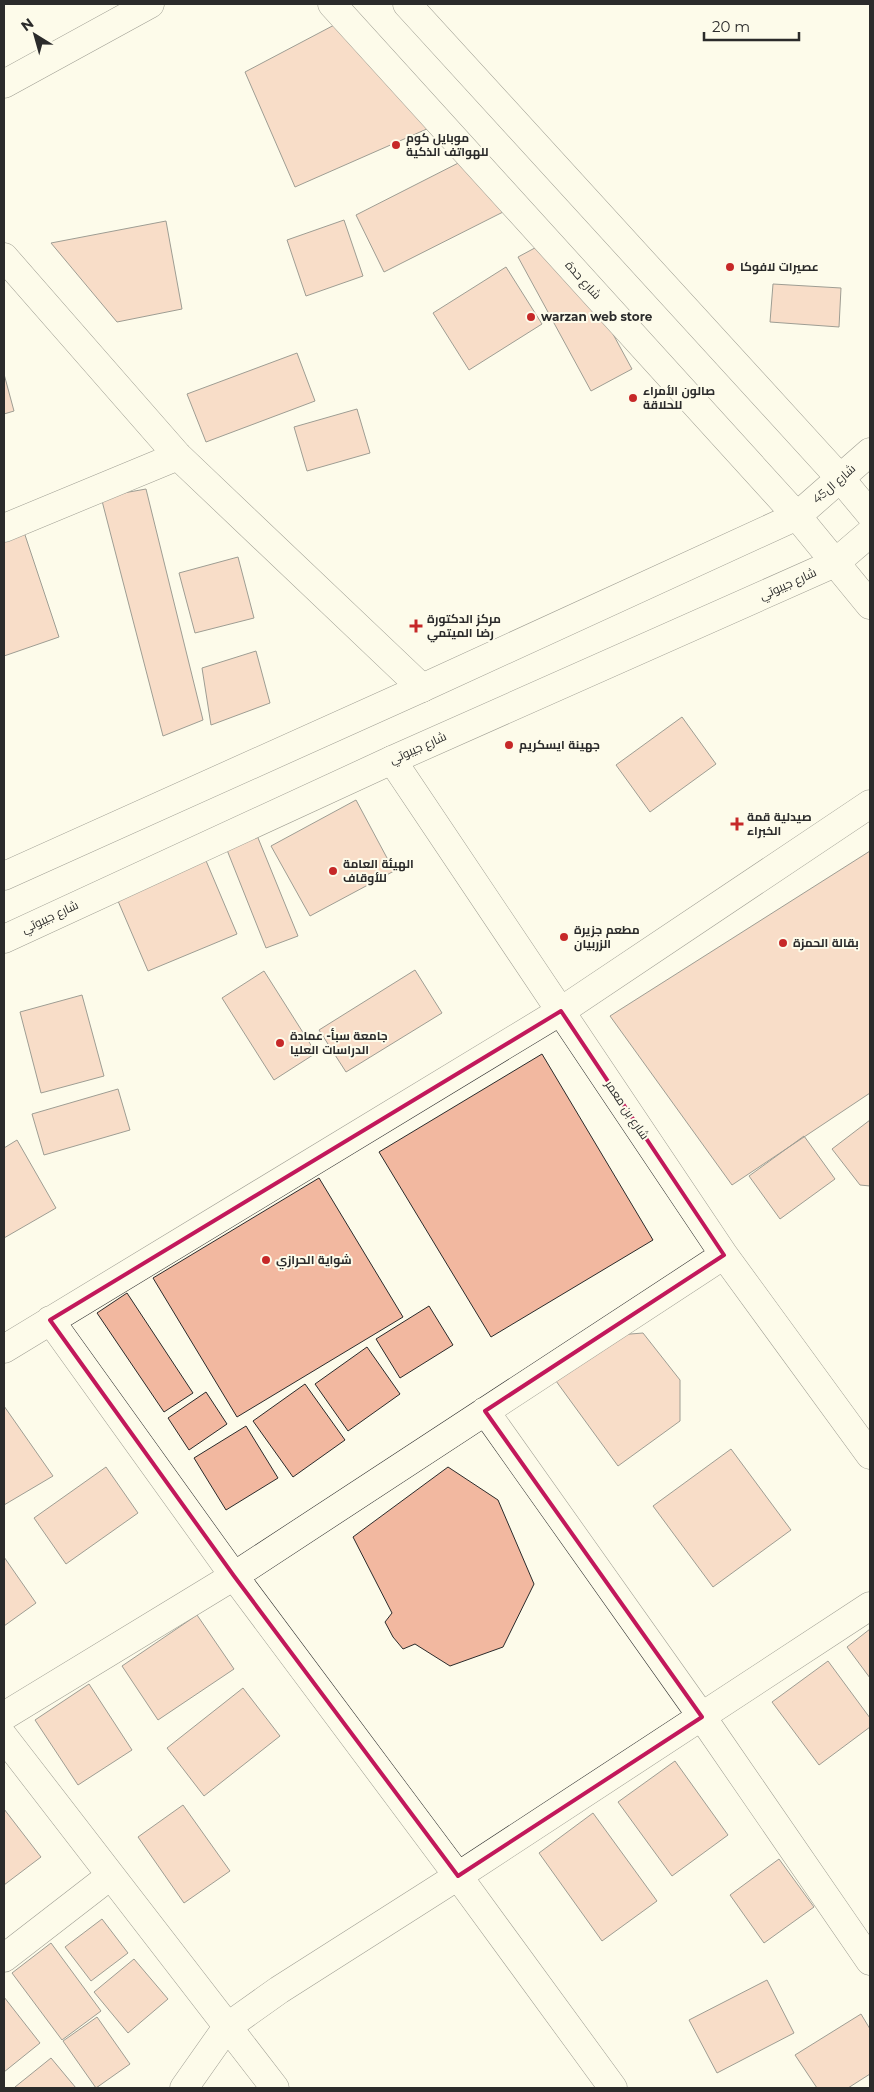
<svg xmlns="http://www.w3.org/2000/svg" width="874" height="2092" font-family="Montserrat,Cairo,sans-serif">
	<rect width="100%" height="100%" fill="#fdfbea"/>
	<path fill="#f2b8a0" stroke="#2b2b2b" d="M338,23L445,121L295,187L245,72Z
		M476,154L505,211L384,272L356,215Z
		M344,220L363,276L306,296L287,240Z
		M166,221L182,309L117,322L51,243Z
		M559,235L632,369L591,391L518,257Z
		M506,267L542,324L469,370L433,313Z
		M773,284L841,288L839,327L770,322Z
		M297,353L315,401L206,442L187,394Z
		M4,374L14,411L4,414Z
		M357,409L370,453L307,471L294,427Z
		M146,489L203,720L163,736L101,497Z
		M24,532L59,637L4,656V538Z
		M238,557L254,618L195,633L179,573Z
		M256,651L270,703L211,725L202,668Z
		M682,717L716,764L650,812L616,765Z
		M356,800L394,871L310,916L271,846Z
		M256,833L298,936L266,948L225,845Z
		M870,851V1093L732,1185L610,1016Z
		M204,856L237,934L148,971L115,894Z
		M415,970L442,1013L346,1072L319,1030Z
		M264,971L316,1053L274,1080L222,998Z
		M82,995L104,1076L41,1093L20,1012Z
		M542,1054L653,1240L491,1337L379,1152Z
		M118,1089L130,1130L44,1155L32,1114Z
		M870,1120V1186L860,1185L832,1149Z
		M804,1136L835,1179L780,1219L749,1176Z
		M17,1140L56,1208L4,1238V1148Z
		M319,1178L403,1317L237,1417L153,1278Z
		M127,1293L193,1393L164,1412L97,1313Z
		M429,1306L453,1345L400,1378L376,1339Z
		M643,1333L680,1380V1421L618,1466L556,1381L618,1335Z
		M367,1347L400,1394L348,1431L315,1384Z
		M305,1384L345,1440L293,1477L253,1421Z
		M206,1392L227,1424L189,1450L168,1418Z
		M4,1406L53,1476L4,1505Z
		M246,1426L278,1478L226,1510L194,1458Z
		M731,1449L791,1530L713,1587L653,1506Z
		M106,1467L138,1513L66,1564L34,1518Z
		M448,1467L498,1500L534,1584L503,1647L450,1666L415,1644L403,1649L393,1637L385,1622L392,1613L353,1537Z
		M4,1557L36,1603L4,1626Z
		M197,1615L234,1669L158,1720L122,1666Z
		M870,1629V1678L847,1647Z
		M828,1661L870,1718V1727L819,1765L772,1702Z
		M89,1684L132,1750L78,1785L35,1720Z
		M243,1688L280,1736L204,1796L167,1748Z
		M675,1761L728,1835L672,1876L618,1802Z
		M183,1805L230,1871L184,1903L138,1837Z
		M4,1809L41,1857L4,1885Z
		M593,1813L657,1901L602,1941L539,1853Z
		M779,1859L814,1907L764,1943L730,1895Z
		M102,1919L128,1953L91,1981L65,1947Z
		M51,1943L101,2011L62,2040L12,1973Z
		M134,1959L168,1999L128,2033L94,1992Z
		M767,1980L794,2033L717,2073L689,2020Z
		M4,1997L40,2043L4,2072Z
		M861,2014L870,2029V2074L848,2088H817L795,2055Z
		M97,2017L130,2064L96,2088L63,2041Z
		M51,2058L76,2088H16L15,2087Z"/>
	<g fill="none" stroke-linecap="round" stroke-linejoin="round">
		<defs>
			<path id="street" d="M4,84L150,4
				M4,257L178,456L422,688
				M4,528L178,456
				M392,760L724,1255L870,1455
				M50,1320L234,1576L458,1876L613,2088
				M4,1349L561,1011L870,804
				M485,1411L702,1717L870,1961
				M4,1716L234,1576L724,1255
				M4,1737L275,2088
				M4,1958L110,1876
				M184,2088L227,2027L279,1990L458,1876L870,1606"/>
			<path id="secondary" d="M4,876L422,688L797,516
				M4,939L392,760L835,563"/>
			<path id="primary" d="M332,4L797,516L870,605
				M407,4L840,478L870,514
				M797,516L870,452
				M835,563L870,533"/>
		</defs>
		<use href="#street" stroke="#2b2b2b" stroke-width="29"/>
		<use href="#secondary" stroke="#2b2b2b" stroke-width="29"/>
		<use href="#primary" stroke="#2b2b2b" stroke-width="29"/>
		<use href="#street" stroke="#fdfbea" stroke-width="28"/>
		<use href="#secondary" stroke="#fdfbea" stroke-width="28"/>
		<use href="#primary" stroke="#fdfbea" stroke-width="28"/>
	</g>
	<path d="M0 0H874V2092H0ZM561,1011L724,1255L485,1411L702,1717L458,1876L234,1576L50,1320Z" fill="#fdfbea" fill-opacity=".55" fill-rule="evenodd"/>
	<path fill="none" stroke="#c2185b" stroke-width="4" stroke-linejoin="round" d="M561,1011L724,1255L485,1411L702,1717L458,1876L234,1576L50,1320Z"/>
	<g fill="#c62828" stroke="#fdfbea" stroke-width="2">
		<circle cx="396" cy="145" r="5"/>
		<circle cx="730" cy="267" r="5"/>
		<circle cx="531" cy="317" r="5"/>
		<circle cx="633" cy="398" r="5"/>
		<path d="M413.5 618.5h5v5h5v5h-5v5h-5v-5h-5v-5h5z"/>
		<circle cx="509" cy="745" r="5"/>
		<path d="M734.5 816.5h5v5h5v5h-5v5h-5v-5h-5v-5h5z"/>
		<circle cx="333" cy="871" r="5"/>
		<circle cx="564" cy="937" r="5"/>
		<circle cx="783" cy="943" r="5"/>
		<circle cx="280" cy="1043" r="5"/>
		<circle cx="266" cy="1260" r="5"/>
	</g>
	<g text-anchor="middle" stroke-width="4" stroke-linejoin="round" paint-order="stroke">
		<g font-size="12" font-weight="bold" fill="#2b2b2b" stroke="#fdfbea" text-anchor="start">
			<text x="406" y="142">موبايل كوم<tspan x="406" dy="14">للهواتف الذكية</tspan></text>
			<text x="740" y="271">عصيرات لافوكا</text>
			<text x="541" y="321">warzan web store</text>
			<text x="643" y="395">صالون الأمراء<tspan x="643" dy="14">للحلاقة</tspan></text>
			<text x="427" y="623">مركز الدكتورة<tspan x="427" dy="14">رضا الميتمي</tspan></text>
			<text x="519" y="749">جهينة ايسكريم</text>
			<text x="747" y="821">صيدلية قمة<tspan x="747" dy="14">الخبراء</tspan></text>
			<text x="343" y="868">الهيئة العامة<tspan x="343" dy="14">للأوقاف</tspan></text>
			<text x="574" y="934">مطعم جزيرة<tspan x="574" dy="14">الزربيان</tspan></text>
			<text x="793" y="947">بقالة الحمزة</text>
			<text x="290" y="1040">جامعة سبأ- عمادة<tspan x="290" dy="14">الدراسات العليا</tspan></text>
			<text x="276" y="1264">شواية الحرازي</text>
		</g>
		<g font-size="12" fill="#2b2b2b" stroke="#fdfbea">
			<text transform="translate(583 280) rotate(48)" y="4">شارع حدة</text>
			<text transform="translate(834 484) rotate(-41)" y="4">شارع ال45</text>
			<text transform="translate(788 584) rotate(-24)" y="4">شارع جيبوتي</text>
			<text transform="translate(418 748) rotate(-24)" y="4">شارع جيبوتي</text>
			<text transform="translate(50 917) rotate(-25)" y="4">شارع جيبوتي</text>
			<text transform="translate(627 1110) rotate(56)" y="4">شارع بن معمر</text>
		</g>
	</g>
	<rect width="874" height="2092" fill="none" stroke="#2b2b2b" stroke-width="10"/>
	<g transform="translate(35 35) rotate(323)" stroke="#fdfbea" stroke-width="4" paint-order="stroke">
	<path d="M0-4L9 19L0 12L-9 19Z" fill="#2b2b2b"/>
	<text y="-8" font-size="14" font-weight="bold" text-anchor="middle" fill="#2b2b2b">N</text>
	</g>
	<path d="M704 32v8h95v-8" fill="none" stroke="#2b2b2b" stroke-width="2.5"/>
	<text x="712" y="32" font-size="15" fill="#2b2b2b" stroke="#fdfbea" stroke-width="4" paint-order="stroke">20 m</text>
</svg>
